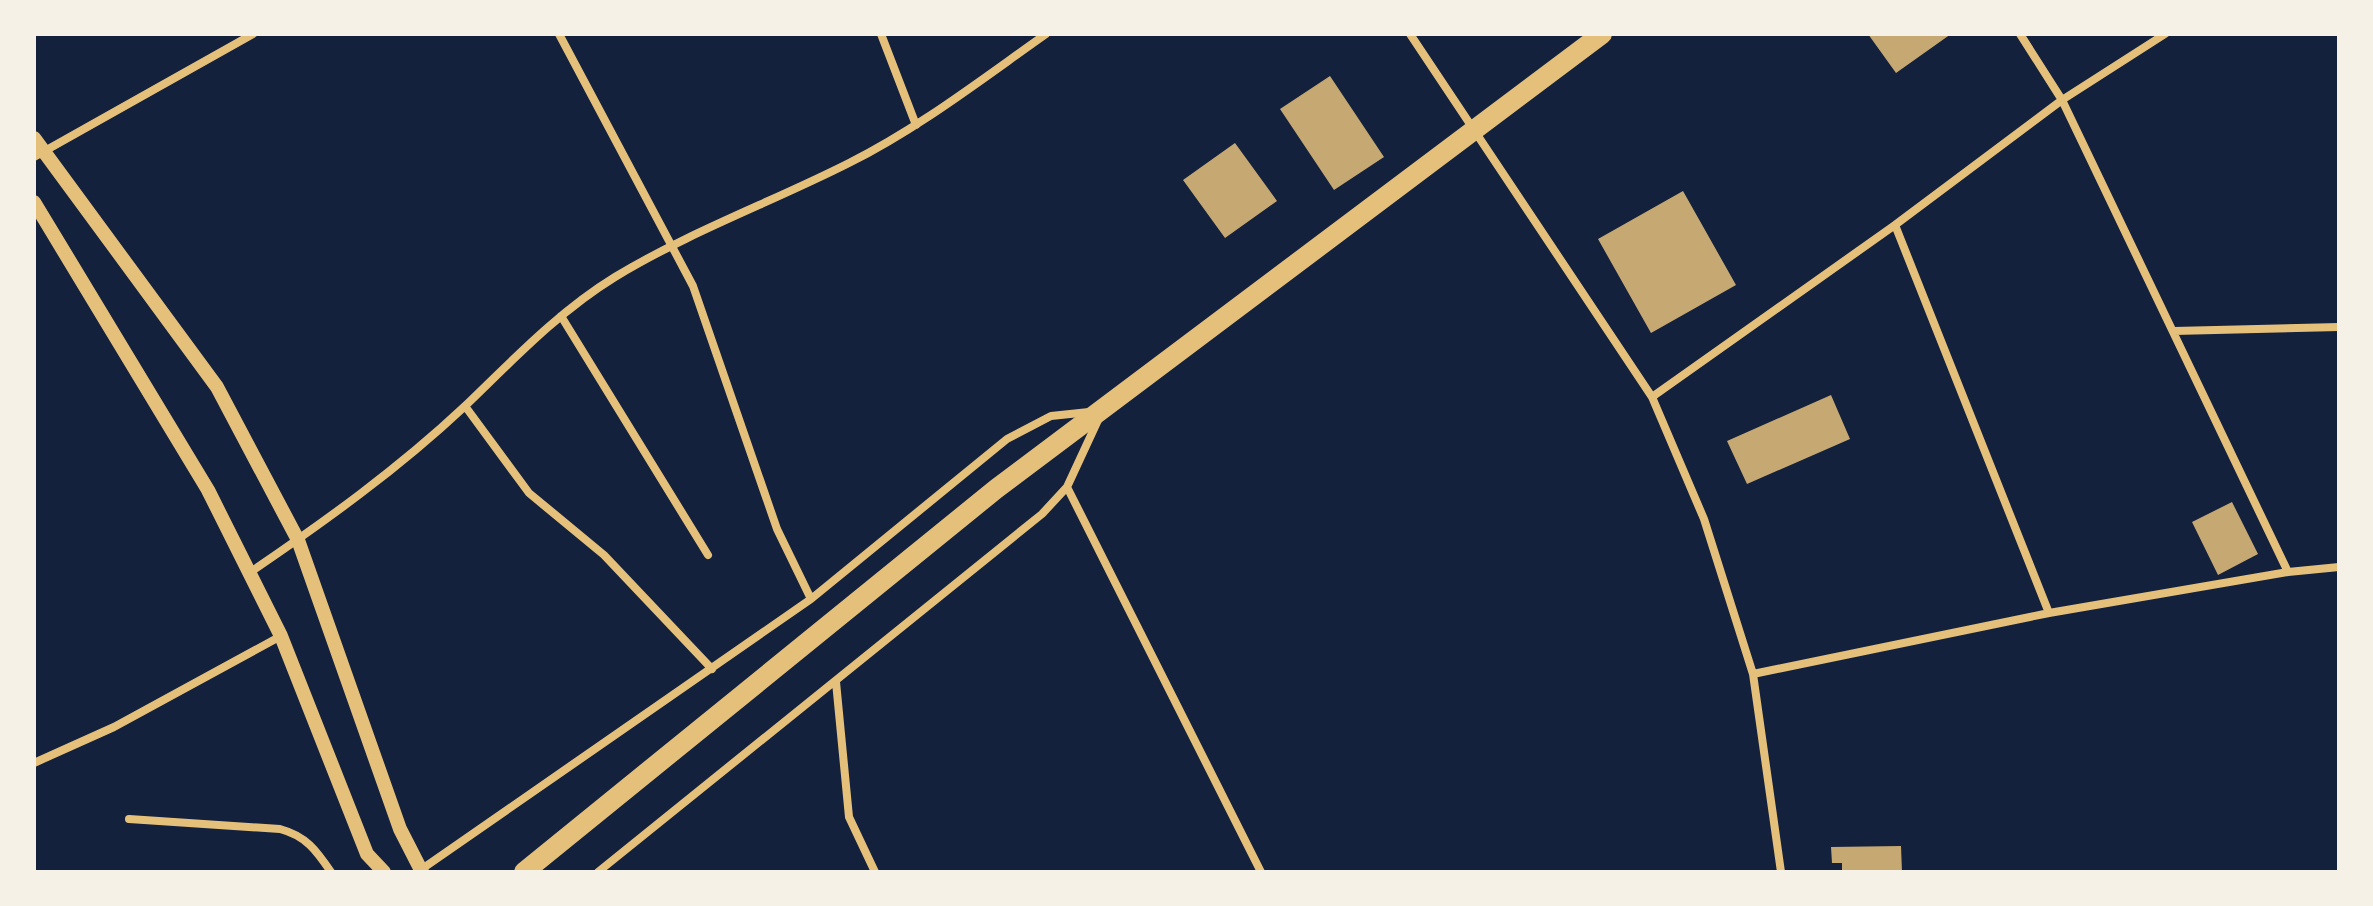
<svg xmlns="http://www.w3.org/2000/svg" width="2373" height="906" font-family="'Source Sans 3',sans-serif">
	<rect width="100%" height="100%" fill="#14213d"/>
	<path fill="#c6a872" d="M1868,34H1951L1896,73Z
		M1330,76L1384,157L1334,190L1280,109Z
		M1235,143L1277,201L1225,238L1183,180Z
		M1683,191L1736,285L1651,333L1598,239Z
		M1831,395L1850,439L1747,484L1727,441Z
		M2232,502L2258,554L2218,575L2192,522Z
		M1901,846L1902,872H1842V863H1832L1831,847Z"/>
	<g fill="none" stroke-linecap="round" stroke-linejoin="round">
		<path stroke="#e5c07b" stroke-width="8" d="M559,34L693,286L777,529L811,599
			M881,34L916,125
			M1410,34L1652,397L1704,519L1753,674L1781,872
			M2020,34L2062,100L2288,572
			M34,157L253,34
			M1895,225L2049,613
			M561,316L708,555
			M2174,331L2339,327
			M1652,397L1895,225L2062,100L2165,34
			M465,406L529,493L604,555L712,669
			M1067,487L1261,872
			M249,573C324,522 398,469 464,407C512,361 558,312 615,277C689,232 772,202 849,163C919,128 982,79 1046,34
			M1753,674L2049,613L2288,572L2339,567
			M836,682L849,817L875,872
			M34,763L114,727L281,636
			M129,819L280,829C306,836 316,850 331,872
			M419,871L811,599L1007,439L1051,416L1089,412
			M598,872L1042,514L1067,487L1099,418"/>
		<path stroke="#e5c07b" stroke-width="14" d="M34,138L217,387L298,540L400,829L422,872
			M34,202L208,490L281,636L367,854L384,872"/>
		<path stroke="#e5c07b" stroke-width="20" d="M524,872L996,489L1602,34"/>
	</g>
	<rect width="2373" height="906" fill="none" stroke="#f6f1e7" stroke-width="72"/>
</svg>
